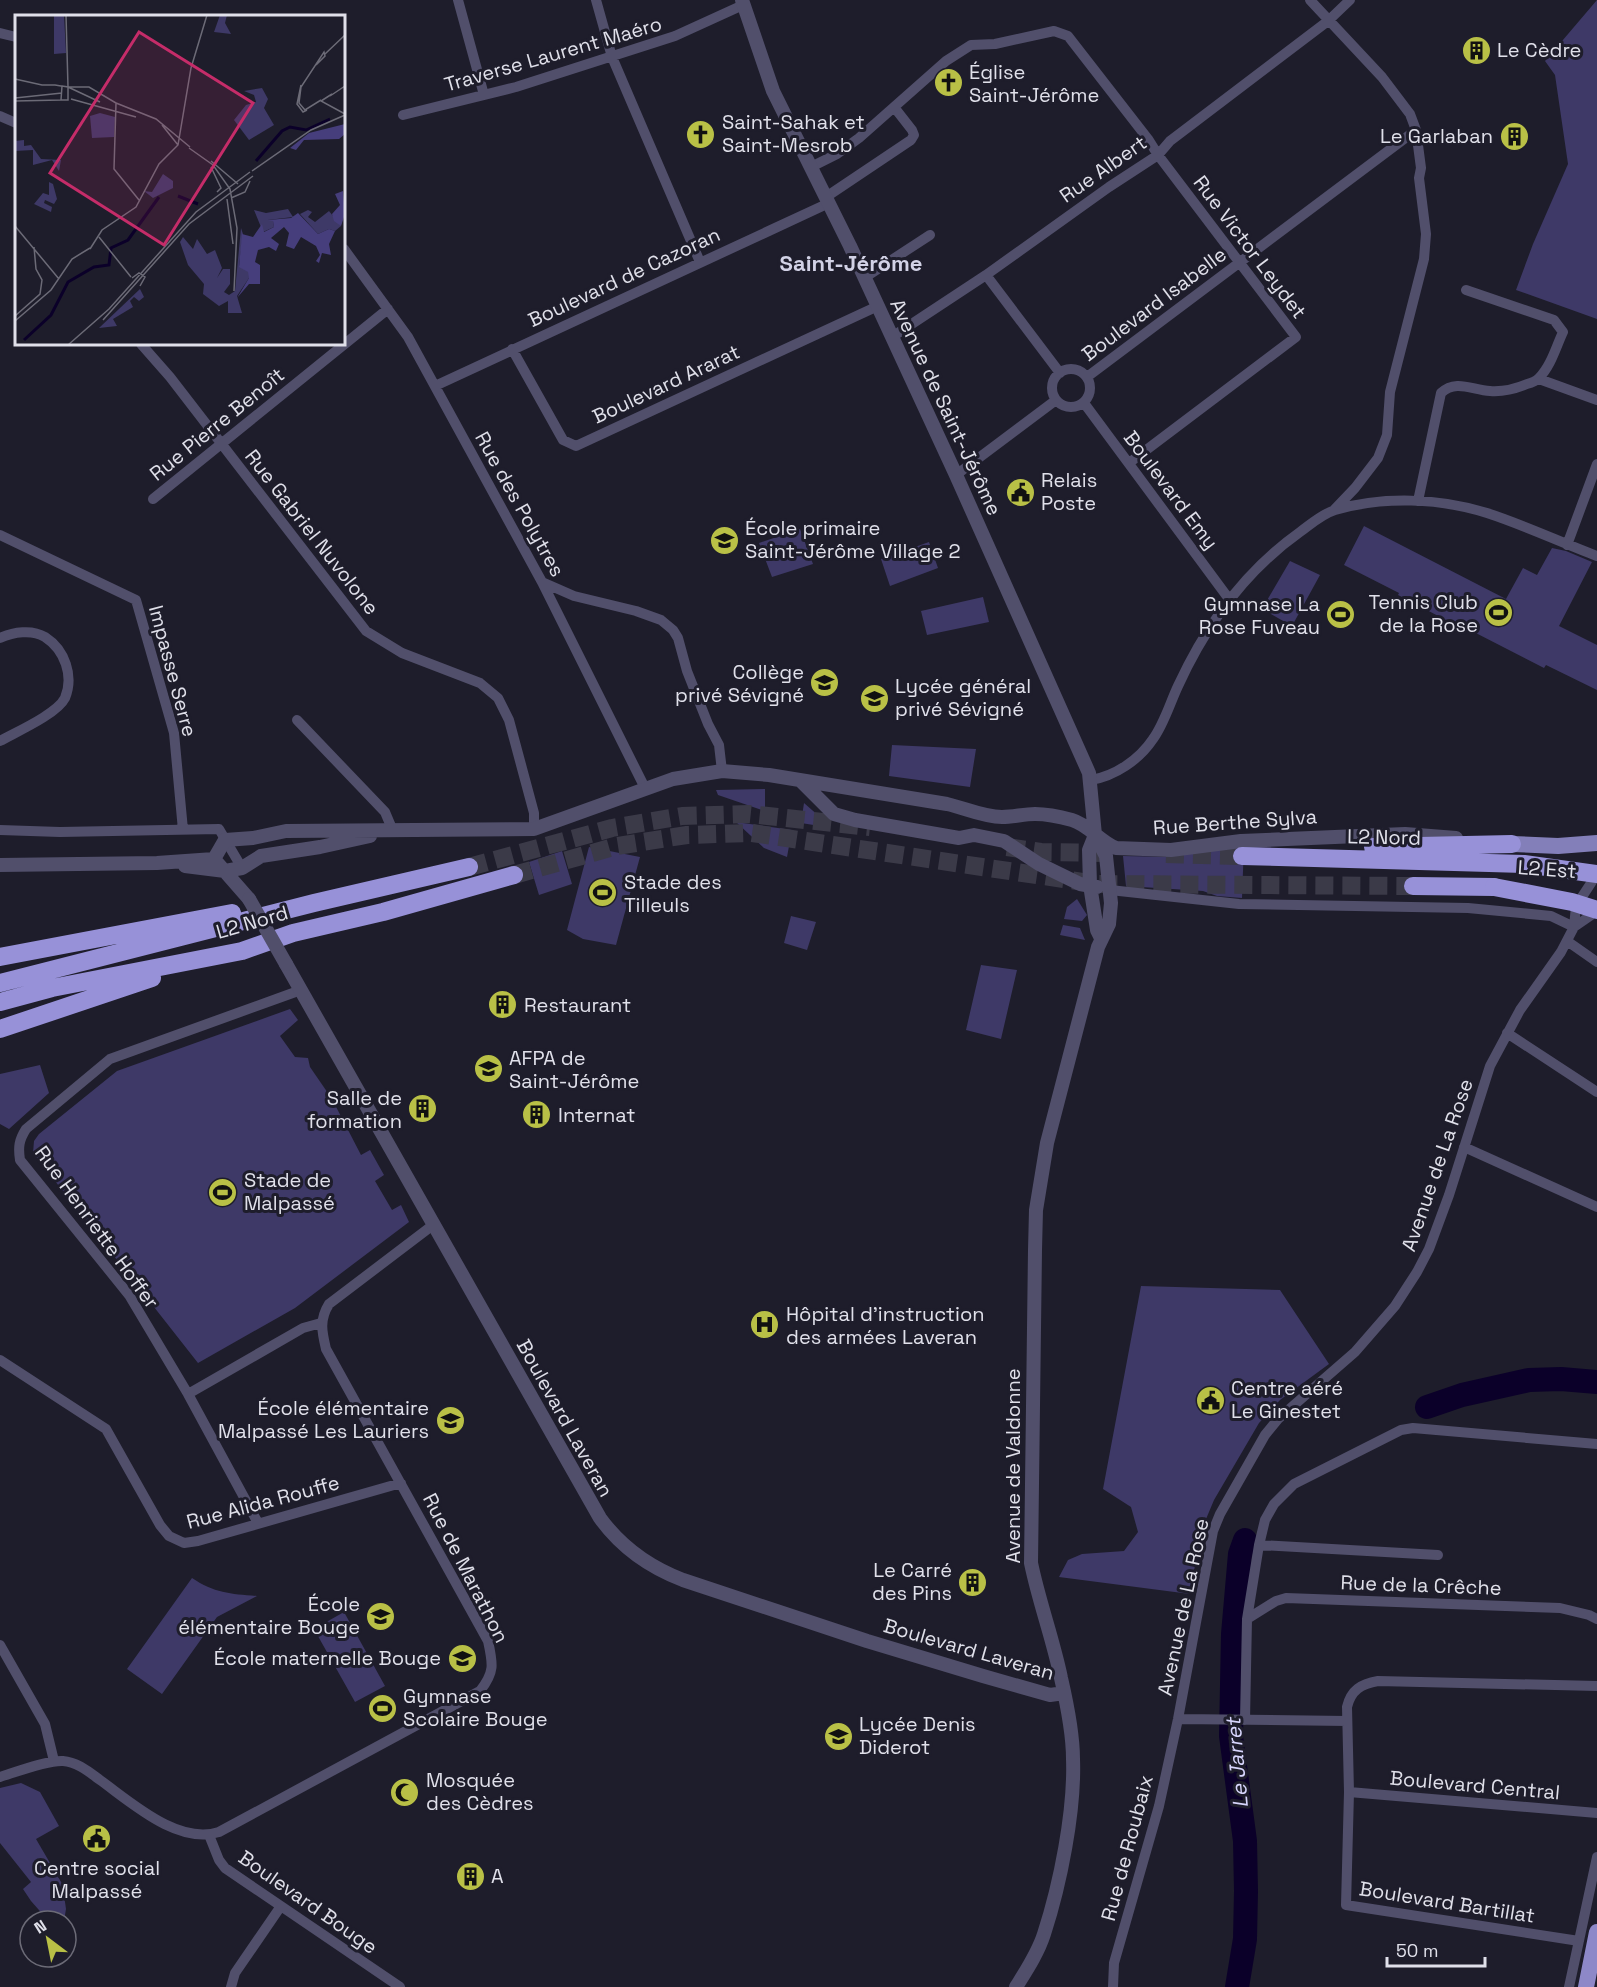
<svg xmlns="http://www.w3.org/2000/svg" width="1597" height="1987" font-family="'Space Grotesk',sans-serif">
	<rect width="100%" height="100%" fill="#1e1d2b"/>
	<path fill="#3e3967" d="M1597,0V319L1516,290L1533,244L1568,164L1555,75L1545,61Z
		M1364,526L1506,599L1523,568L1537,575L1552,548L1566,551L1592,562L1559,626L1597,645V690L1546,665L1544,668L1468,629L1467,631L1398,595L1399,593L1344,565Z
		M800,529L813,564L772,577L759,543Z
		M929,542L938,568L890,586L881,559Z
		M1290,561L1320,575L1292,626L1262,609Z
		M983,597L989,622L927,635L921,611Z
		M892,745L976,749L970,787L889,776Z
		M765,789V811L718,795L716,790Z
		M804,803L828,824L826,827L801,823Z
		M736,822L792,830L787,857L764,848Z
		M1244,844L1242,898L1217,896L1203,891L1126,886L1123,856L1170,857Z
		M589,847L640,857L616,945L583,939L567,930Z
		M562,851L572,884L539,895L529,862Z
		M1077,899L1087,915L1082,921L1064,919L1067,907Z
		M791,916L816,922L807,950L784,943Z
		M1063,925L1080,928L1085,940L1060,935Z
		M981,965L1017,970L1001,1039L966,1030Z
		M290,1009L298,1020L280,1036L295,1057L308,1058L310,1067L332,1099L361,1155L370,1150L384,1175L375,1181L392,1210L401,1205L409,1222L295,1308L198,1363L33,1153L34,1141L39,1134L117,1071Z
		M40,1065L49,1093L9,1129L0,1124V1074Z
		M1141,1286L1280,1290L1329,1364L1280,1400L1259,1423L1214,1500L1201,1531L1190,1594L1059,1577L1068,1560L1082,1554L1124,1551L1138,1532L1131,1507L1103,1489Z
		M192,1578C214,1593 231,1594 257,1596L217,1617L162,1694L127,1669Z
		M344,1612L385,1686L355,1702L314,1629Z
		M21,1783L40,1792L59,1826L36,1839L64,1887L60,1892L64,1895L66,1909L64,1921H54L53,1917L46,1918L31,1901L23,1889L31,1882L0,1843V1788Z"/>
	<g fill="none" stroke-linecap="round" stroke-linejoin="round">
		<path stroke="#0b0029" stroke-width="24" d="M1427,1407L1462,1395L1529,1380L1561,1379L1597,1382
			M1237,1987L1245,1939L1246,1891L1245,1841L1231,1736L1233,1634L1240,1554L1245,1540"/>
		<path stroke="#3b3a48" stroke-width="18" stroke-dasharray="18 9" stroke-linecap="butt" d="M1007,847L1041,852L1105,853
			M1166,854L1242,856
			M469,867L612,828L682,816L749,814L870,827
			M514,875L617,846L687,835L752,833L1097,884L1413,886"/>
		<path stroke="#514f6b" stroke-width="10" d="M458,0L484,95
			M596,0L612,57L700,262
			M1310,0L1382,77L1410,114L1416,130L1421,168L1419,178L1426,234L1424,259L1390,392L1387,435L1378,458L1355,488L1334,510
			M0,33L16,37
			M403,115L516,87L675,36L743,5
			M0,116L16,123
			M811,167L837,154L859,138L946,61L971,45L995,44L1054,31L1068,36L1148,139L1158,155L1296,337L1129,463
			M826,197L911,140L914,135L912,130L894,107
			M344,249L408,337L542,582L645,788
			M986,275L1060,373
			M864,278L930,235
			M892,337L986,275L1109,187L1158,155L1170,141L1328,21L1350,0
			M141,344L170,377L366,631L402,653L480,683L498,698L509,720L534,813V829
			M512,349L563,440L576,446L878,306
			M1052 388a19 19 0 1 1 38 0a19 19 0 1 1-38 0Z
			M1087,377L1416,130
			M1539,379L1597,400
			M435,386L829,203
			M1084,403L1229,599
			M956,475L1056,400
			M153,499L388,309
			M1418,501L1441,393C1456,379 1472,390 1490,391C1503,392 1515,389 1527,384C1531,383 1536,381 1539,378C1551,366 1556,347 1563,332L1554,320L1466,290
			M0,535L136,600L174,733L183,830
			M1567,545L1597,464
			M542,582L574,596L636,611L661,620L673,630L678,638L687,671L708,724L719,745L722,771
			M0,638C13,632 32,629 45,637C65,650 74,676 65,698C57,714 16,732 0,741
			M297,720L385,812L393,831
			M1091,780C1115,776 1139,760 1153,739C1164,724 1170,703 1178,686C1206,625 1245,571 1300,532C1311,524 1322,514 1335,510C1383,496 1440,498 1487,513C1524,525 1560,542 1597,556
			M0,830L60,832L219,829L242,868
			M1110,890L1239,904L1468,908L1551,916L1574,927
			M1574,927L1590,916L1597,906
			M1567,941L1597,962
			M1507,1033L1597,1092
			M1464,1147L1597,1207
			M0,1360L106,1429L160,1525L169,1536L184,1543L198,1541L401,1483
			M188,1394L303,1328L321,1323
			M258,1523L188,1394L129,1295L20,1160C18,1147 19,1140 26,1129L110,1059L301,990
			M1259,1545L1438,1555
			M1247,1619L1276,1601L1286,1598L1560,1608L1589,1615L1597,1619
			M0,1645L45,1724L54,1761
			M1178,1719L1347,1721
			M1245,1720L1247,1619L1259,1545L1265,1520L1274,1504L1294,1484L1401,1430L1413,1428L1597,1444
			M0,1777C16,1772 48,1760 63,1761C77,1762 89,1772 100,1780C132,1803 178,1845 219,1832L480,1691C495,1672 493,1664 488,1641L326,1349C322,1332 319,1320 329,1304L433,1225
			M1349,1792L1597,1813
			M209,1835L219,1860L225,1868L400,1987
			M1579,1941L1346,1905L1349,1792L1347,1707C1351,1690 1361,1684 1378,1681L1597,1686
			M231,1987L235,1973L281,1906
			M1113,1987L1114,1963L1159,1806L1178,1719L1213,1531L1220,1514L1265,1435L1278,1419L1355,1352L1395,1306L1417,1272L1429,1249L1449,1195L1490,1066L1520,1010L1561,952L1574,927L1576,906L1597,874
			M1569,1987L1597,1857"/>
		<path stroke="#514f6b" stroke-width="14" d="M742,0L773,91L850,246L956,475L1089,773L1095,835L1089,850L1090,885L1097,930L1101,938
			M801,781L834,814L855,820L959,838L974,835L1004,841L1039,864L1080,884L1097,887
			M214,859L225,840L253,838L286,831L534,829L673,779L722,771L769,775L947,804C965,808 983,817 1002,817C1013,817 1024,814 1035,814C1046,814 1061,817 1072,820C1089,825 1099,841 1116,848L1171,850L1241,841L1405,834L1456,838
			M0,865L157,863L214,859L249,899
			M185,866L225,871L242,868L261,856L320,847L370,836
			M286,964L600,1518C621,1547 649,1567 683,1580L867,1641L983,1676L1050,1695L1064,1693
			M1016,1987C1026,1971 1038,1953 1044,1934C1060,1885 1075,1811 1073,1759C1073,1733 1067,1704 1061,1678C1053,1639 1039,1602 1031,1563L1035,1250L1036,1210L1047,1143L1098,947L1109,924L1111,903L1106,856L1096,837"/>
		<path stroke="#837fb9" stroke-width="16" d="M1512,844L1558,846L1597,843"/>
		<path stroke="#8d88c8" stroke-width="16" d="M1586,1987L1597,1932"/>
		<path stroke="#9791d8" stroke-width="18" d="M1373,847L1512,844
			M1242,856L1524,864L1597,874
			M1413,886L1494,887
			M0,957L232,913
			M0,983L314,903L469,867
			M0,1002L52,988L242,951L293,933L383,912L514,875
			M0,1029L152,978"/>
		<path stroke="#514f6b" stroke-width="14" d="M249,899L286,964"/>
		<path stroke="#9791d8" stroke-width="18" d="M1494,887L1572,902L1597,910"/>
	</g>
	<defs>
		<symbol id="building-disc" viewBox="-11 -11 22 22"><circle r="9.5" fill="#b9c046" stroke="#1e1d2b"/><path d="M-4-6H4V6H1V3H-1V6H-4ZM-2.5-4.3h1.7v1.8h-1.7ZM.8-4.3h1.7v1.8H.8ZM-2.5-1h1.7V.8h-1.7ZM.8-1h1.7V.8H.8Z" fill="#111"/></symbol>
		<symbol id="church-disc" viewBox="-11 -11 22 22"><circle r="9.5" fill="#b9c046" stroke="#1e1d2b"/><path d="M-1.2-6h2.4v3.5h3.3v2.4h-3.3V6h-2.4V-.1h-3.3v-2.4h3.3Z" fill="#111"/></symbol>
		<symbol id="civic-disc" viewBox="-11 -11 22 22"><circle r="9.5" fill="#b9c046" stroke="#1e1d2b"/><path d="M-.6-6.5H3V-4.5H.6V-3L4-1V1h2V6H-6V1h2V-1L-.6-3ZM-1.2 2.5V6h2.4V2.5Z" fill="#111"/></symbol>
		<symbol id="school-disc" viewBox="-11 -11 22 22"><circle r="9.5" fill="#b9c046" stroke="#1e1d2b"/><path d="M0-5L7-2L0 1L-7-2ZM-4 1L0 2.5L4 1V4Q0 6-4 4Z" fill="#111"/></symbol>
		<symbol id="stadium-disc" viewBox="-11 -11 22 22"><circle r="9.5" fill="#b9c046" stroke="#1e1d2b"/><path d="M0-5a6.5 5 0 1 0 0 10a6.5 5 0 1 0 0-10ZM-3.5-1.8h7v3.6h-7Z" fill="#111"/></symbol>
		<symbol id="hospital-disc" viewBox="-11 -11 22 22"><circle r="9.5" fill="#b9c046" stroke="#1e1d2b"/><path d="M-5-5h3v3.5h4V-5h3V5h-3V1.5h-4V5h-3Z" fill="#111"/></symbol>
		<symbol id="mosque-disc" viewBox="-11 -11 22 22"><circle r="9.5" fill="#b9c046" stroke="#1e1d2b"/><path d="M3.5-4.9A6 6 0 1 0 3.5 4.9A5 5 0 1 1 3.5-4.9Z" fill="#111"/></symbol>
	</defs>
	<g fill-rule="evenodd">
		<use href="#building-disc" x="1460" y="34" width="33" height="33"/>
		<use href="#church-disc" x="932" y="66" width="33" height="33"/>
		<use href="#church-disc" x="684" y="118" width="33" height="33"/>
		<use href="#building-disc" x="1498" y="120" width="33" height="33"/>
		<use href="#civic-disc" x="1004" y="476" width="33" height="33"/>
		<use href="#school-disc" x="708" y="524" width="33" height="33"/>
		<use href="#stadium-disc" x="1482" y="596" width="33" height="33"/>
		<use href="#stadium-disc" x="1324" y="598" width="33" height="33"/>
		<use href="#school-disc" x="808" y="666" width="33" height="33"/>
		<use href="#school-disc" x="858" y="682" width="33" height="33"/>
		<use href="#stadium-disc" x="586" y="876" width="33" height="33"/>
		<use href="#building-disc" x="486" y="988" width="33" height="33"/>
		<use href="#school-disc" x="472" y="1052" width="33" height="33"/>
		<use href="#building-disc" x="406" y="1092" width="33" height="33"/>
		<use href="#building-disc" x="520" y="1098" width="33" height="33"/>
		<use href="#stadium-disc" x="206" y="1176" width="33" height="33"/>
		<use href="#hospital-disc" x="748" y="1308" width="33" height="33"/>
		<use href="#civic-disc" x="1194" y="1384" width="33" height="33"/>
		<use href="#school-disc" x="434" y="1404" width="33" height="33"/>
		<use href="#building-disc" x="956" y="1566" width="33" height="33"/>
		<use href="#school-disc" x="364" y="1600" width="33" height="33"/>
		<use href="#school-disc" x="446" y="1642" width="33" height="33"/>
		<use href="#stadium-disc" x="366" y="1692" width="33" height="33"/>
		<use href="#school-disc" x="822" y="1720" width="33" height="33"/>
		<use href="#mosque-disc" x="388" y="1776" width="33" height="33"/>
		<use href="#civic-disc" x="80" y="1822" width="33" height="33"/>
		<use href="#building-disc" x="454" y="1860" width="33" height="33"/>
	</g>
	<g text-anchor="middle" stroke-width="6" stroke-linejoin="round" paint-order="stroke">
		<g font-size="20" fill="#e0e0ea" stroke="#1e1d2b" text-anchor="start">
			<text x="1497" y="57">Le Cèdre</text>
			<text x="969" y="79">Église<tspan x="969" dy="23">Saint-Jérôme</tspan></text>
			<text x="722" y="129">Saint-Sahak et<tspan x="722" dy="23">Saint-Mesrob</tspan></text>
			<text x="1493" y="143" text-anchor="end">Le Garlaban</text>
			<text x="1041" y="487">Relais<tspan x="1041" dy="23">Poste</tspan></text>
			<text x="745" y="535">École primaire<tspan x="745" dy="23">Saint-Jérôme Village 2</tspan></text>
			<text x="1478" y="609" text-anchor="end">Tennis Club<tspan x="1478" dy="23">de la Rose</tspan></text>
			<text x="1320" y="611" text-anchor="end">Gymnase La<tspan x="1320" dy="23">Rose Fuveau</tspan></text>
			<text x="804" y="679" text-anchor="end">Collège<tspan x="804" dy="23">privé Sévigné</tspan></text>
			<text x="895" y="693">Lycée général<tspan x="895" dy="23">privé Sévigné</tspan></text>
			<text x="624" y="889">Stade des<tspan x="624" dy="23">Tilleuls</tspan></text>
			<text x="524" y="1012">Restaurant</text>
			<text x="509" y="1065">AFPA de<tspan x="509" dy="23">Saint-Jérôme</tspan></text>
			<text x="402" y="1105" text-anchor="end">Salle de<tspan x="402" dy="23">formation</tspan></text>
			<text x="558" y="1122">Internat</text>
			<text x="244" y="1187">Stade de<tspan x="244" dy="23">Malpassé</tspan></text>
			<text x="786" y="1321">Hôpital d'instruction<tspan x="786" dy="23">des armées Laveran</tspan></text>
			<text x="1231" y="1395">Centre aéré<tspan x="1231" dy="23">Le Ginestet</tspan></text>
			<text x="429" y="1415" text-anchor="end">École élémentaire<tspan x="429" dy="23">Malpassé Les Lauriers</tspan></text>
			<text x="952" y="1577" text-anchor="end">Le Carré<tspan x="952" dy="23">des Pins</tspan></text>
			<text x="360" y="1611" text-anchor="end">École<tspan x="360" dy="23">élémentaire Bouge</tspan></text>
			<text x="441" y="1665" text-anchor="end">École maternelle Bouge</text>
			<text x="403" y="1703">Gymnase<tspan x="403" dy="23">Scolaire Bouge</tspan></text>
			<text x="859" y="1731">Lycée Denis<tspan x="859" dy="23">Diderot</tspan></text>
			<text x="426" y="1787">Mosquée<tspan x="426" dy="23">des Cèdres</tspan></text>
			<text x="97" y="1875" text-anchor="middle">Centre social<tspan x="97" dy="23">Malpassé</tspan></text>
			<text x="491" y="1883">A</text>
		</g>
		<g font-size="20" fill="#e0e0ea" stroke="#1e1d2b">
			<text transform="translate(553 54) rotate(-16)" y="7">Traverse Laurent Maéro</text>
			<text transform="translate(1103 169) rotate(-35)" y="7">Rue Albert</text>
			<text transform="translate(1250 247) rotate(53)" y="7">Rue Victor Leydet</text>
			<text transform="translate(624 277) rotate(-25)" y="7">Boulevard de Cazoran</text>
			<text transform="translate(1154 304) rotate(-37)" y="7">Boulevard Isabelle</text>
			<text transform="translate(666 384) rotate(-25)" y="7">Boulevard Ararat</text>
			<text transform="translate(946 407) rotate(65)" y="7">Avenue de Saint-Jérôme</text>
			<text transform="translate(217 424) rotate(-39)" y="7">Rue Pierre Benoît</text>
			<text transform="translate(1171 490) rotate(53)" y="7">Boulevard Emy</text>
			<text transform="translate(520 504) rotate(61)" y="7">Rue des Polytres</text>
			<text transform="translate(312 532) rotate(52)" y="7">Rue Gabriel Nuvolone</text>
			<text transform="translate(173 671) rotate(75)" y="7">Impasse Serre</text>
			<text transform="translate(1235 822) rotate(-4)" y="7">Rue Berthe Sylva</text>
			<text transform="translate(1384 837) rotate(1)" y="7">L2 Nord</text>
			<text transform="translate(1547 869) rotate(4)" y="7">L2 Est</text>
			<text transform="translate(252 922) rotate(-16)" y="7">L2 Nord</text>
			<text transform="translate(1437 1165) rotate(-71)" y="7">Avenue de La Rose</text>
			<text transform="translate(97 1227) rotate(54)" y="7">Rue Henriette Hoffer</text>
			<text transform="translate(565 1418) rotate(61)" y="7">Boulevard Laveran</text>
			<text transform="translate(1013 1466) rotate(-90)" y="7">Avenue de Valdonne</text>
			<text transform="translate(263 1502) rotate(-15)" y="7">Rue Alida Rouffe</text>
			<text transform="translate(466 1568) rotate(63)" y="7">Rue de Marathon</text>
			<text transform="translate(1421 1585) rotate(2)" y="7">Rue de la Crêche</text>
			<text transform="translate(1183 1607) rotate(-78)" y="7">Avenue de La Rose</text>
			<text transform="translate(969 1649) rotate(16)" y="7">Boulevard Laveran</text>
			<text transform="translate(1475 1785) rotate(5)" y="7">Boulevard Central</text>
			<text transform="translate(1127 1848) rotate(-75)" y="7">Rue de Roubaix</text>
			<text transform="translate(308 1902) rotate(35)" y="7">Boulevard Bouge</text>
			<text transform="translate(1447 1902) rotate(9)" y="7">Boulevard Bartillat</text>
		</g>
		<g font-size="21" font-style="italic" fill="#d7d5fc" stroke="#1e1d2b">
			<text transform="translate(1237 1763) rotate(-95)" y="7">Le Jarret</text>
		</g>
		<g font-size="22" font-weight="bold" fill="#d2d2e6" stroke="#1e1d2b">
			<text x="851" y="271">Saint-Jérôme</text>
		</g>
	</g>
	<g transform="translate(15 15)">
		<rect width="330" height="330" fill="#1e1d2b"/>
		<path d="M39,0H49L51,38L39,39ZM205,0H212L210,8L216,19L199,17ZM247,73L253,84L249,93L259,110L234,125L219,105L231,90L241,87L239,80L229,76ZM85,98L100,102L99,122L77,123L75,101ZM9,125V131L16,130L26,144L46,145L44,156L37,145L18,150V135L0,136V126ZM148,159L158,166V173L138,183L129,176L137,177ZM34,167L38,169L42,184L39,189L30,185L29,188L37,192L36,197L19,189L28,178L34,180ZM273,194L278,202L253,205H258L259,212L248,217L239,195L251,198ZM293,195L297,197L293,202L300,207L314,196L326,211L320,216L314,214L303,219L285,199ZM226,213L228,219L224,251L234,257V263L222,281L227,298H213V286L204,291L188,279L189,269L173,250L165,227L168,222L178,234L182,224L192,239L200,235L207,253L202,263L208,254H215V269L209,277L214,280L220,276ZM125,274L129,282L124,286L119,282L115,286L118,292L98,304L102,311L84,313Z" fill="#3e3967"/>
		<path d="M330,109V119L324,124L289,125L281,135L275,133L294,118ZM328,176L330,199L326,211L319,206L317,199L325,190L320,179ZM283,198L303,219L314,214L320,216L314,229L316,240L307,238L304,248L301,246L305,240L301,231L286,222L279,234L271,231L274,218L269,212L256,223L264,229L261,236L254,232L243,235L240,247L245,250V269H234L222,283L234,263L233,257L224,252L227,219L238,222L247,209L249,217L259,212L258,206L253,205L276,203Z" fill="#463e7c"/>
		<path fill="none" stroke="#0b0029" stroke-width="3" d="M241,146L267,116L275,112L291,115L315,104M163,181L183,189M9,325L36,300L53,267L79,252L94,250L96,233L113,225L144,182"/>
		<path fill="none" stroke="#6c6b77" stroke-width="1.5" d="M51,0L53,72H74L101,88L99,154L124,185M310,39L330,20M301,50L310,41L309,37L286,72L284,88L290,95L306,85M0,64L27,70H40L46,71H47L53,72V85H46L47,71M286,70L282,89L288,97L292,95M53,72L85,87M317,79L306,86L330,99M315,81L330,71M0,83L47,78M56,84L121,102M0,86L46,85M101,88L141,104L175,132M147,110L163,130M174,133L198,150L215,174L222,213L219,276M196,146L223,169M196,152L206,173L202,177M237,156L296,115L330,100M216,183L230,177L235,166M212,184L218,229M0,211L44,264M84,222L116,262M75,234L87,215L121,192L144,149L163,130L176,53L192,0M117,263L124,258L130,262L125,271M0,301L25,279L27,265L21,254L19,232M88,305L174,209L238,161M0,306L36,275L57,244L75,233M53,330L94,294L181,197L235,157"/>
		<path fill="#c52c69" fill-opacity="0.15" stroke="#c52c69" stroke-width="3" d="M124,17L238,88L149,230L35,158Z"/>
		<rect width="330" height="330" fill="none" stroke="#e0e0ea" stroke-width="3"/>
	</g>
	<g transform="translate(48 1939) rotate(328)"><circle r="28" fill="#1e1d2b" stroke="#6c6b77" stroke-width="1.5"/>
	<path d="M0-4.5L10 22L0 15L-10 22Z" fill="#b9c046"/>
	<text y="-9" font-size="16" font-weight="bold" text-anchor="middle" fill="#e0e0ea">N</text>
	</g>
	<path d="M1387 1957v9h98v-9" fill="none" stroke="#e0e0ea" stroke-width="3"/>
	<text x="1396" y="1957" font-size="18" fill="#e0e0ea" stroke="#1e1d2b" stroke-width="4.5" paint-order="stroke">50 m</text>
</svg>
